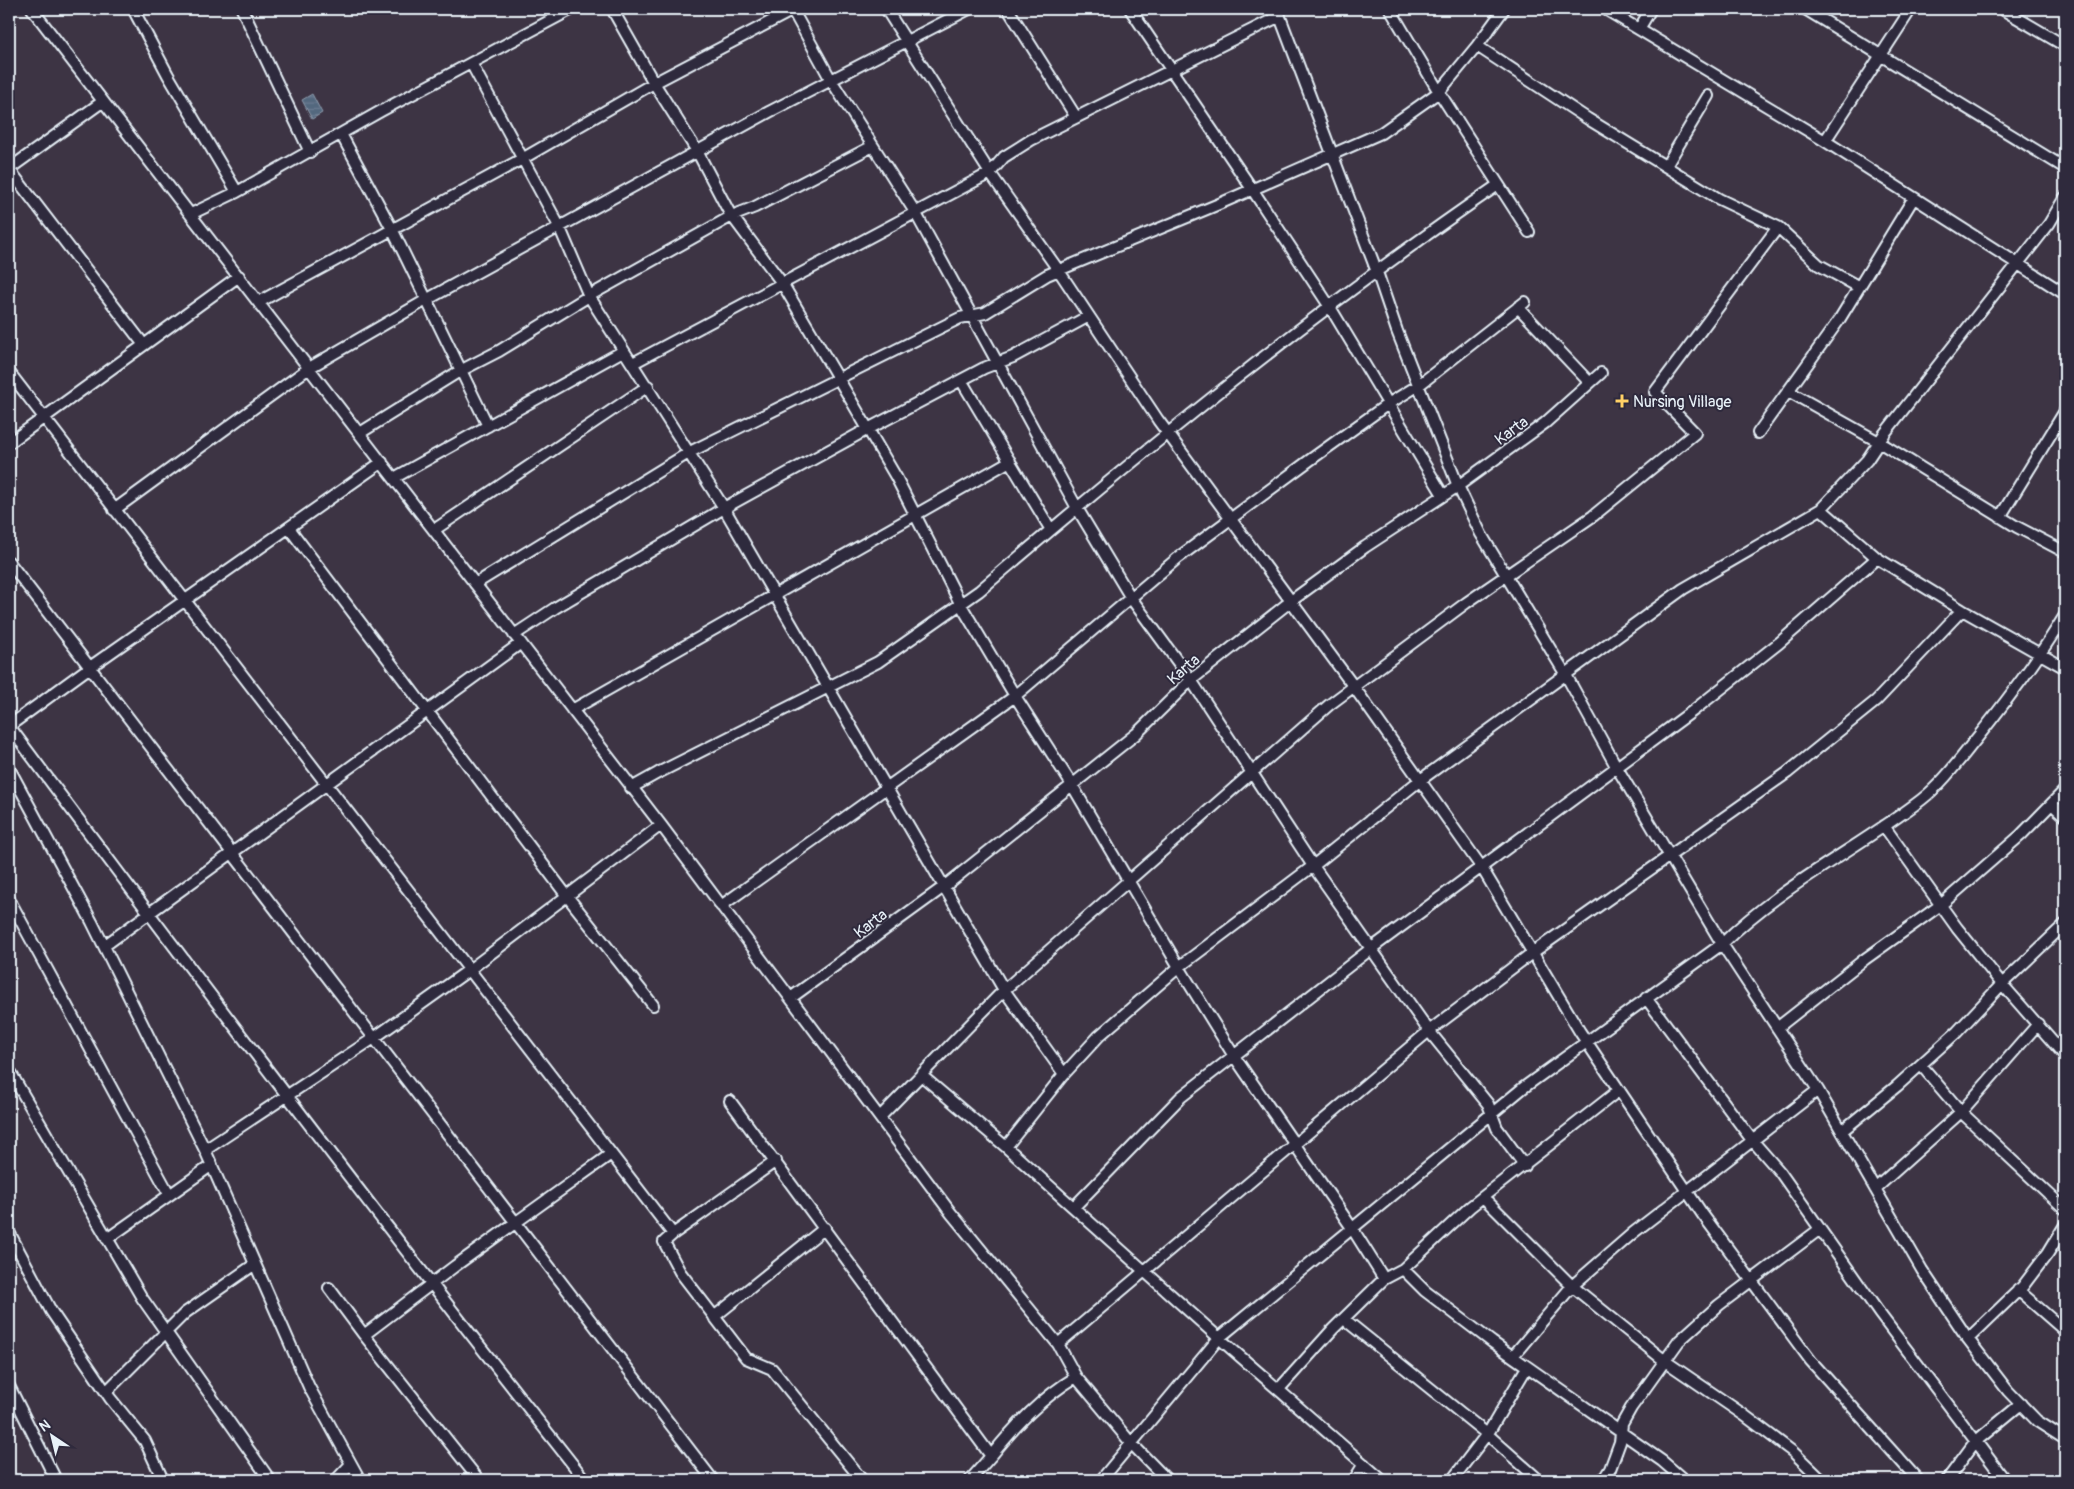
<svg xmlns="http://www.w3.org/2000/svg" width="2074" height="1489" font-family="Pangolin,sans-serif">
	<defs>
		<pattern id="water-rules" width="6" height="5" patternUnits="userSpaceOnUse" patternTransform="scale(1.25)"><rect width="6" height="5" fill="#53677e"/><path d="M0 2.5h6" fill="none" stroke="#6c7d91"/></pattern>
	</defs>
	<rect width="100%" height="100%" fill="#3d3444"/>
	<filter id="ink" filterUnits="userSpaceOnUse"><feTurbulence type="fractalNoise" baseFrequency=".02" numOctaves="2"/><feDisplacementMap in="SourceGraphic" scale="10" xChannelSelector="R" yChannelSelector="G"/><feConvolveMatrix kernelMatrix="1 2 1 2 8 2 1 2 1" color-interpolation-filters="sRGB"/></filter>
	<g filter="url(#ink)">
		<path fill="url(#water-rules)" stroke="#8f9eaf" d="M312,94L322,113L312,119L302,100Z"/>
		<g fill="none" stroke-linecap="round" stroke-linejoin="round">
			<defs>
				<path id="minor" d="M32,9L661,825L951,1213L1058,1344L1076,1377L1131,1443L1167,1480
					M133,9L168,75L237,192
					M242,9L310,152
					M612,9L654,83L697,151L729,212L782,283L838,378L896,477L961,605L1015,696L1072,785L1179,967L1234,1056L1352,1228L1384,1279
					M792,9L831,80L915,212L1077,508L1131,598L1191,680L1313,866L1429,1031L1488,1104L1497,1128L1525,1166
					M886,9L990,173L1059,271L1158,420L1354,687L1482,868L1580,1032L1703,1215L1811,1361L1918,1480
					M1008,9L1076,117
					M1130,9L1252,189L1330,307L1443,495
					M1277,9L1377,272L1397,331L1458,486L1481,534L1566,675L1616,766L1722,944L1818,1090L1922,1270L1968,1339L2008,1391L2037,1421L2065,1439
					M1390,9L1439,92L1529,232
					M1605,9L1825,141L2065,294
					M1805,9L2065,168
					M2002,9L2065,46
					M1639,29L1651,9
					M1477,46L1588,119L1719,199L1778,227L1819,265L1859,287
					M471,63L559,226L589,296L724,508L1004,990L1064,1074
					M341,134L393,231L488,426
					M1825,141L1911,9
					M1666,166L1708,96
					M9,169L144,345
					M9,169L102,102
					M191,214L237,192L381,111L572,9
					M259,302L522,159L654,83L795,9
					M1518,307L1589,382
					M633,363L990,173L1004,157L1031,140L1280,16
					M9,372L673,1234
					M961,380L1051,530
					M1788,391L1879,442L2017,527L2065,552
					M360,433L458,372L499,351L589,296L732,216L755,207L873,146
					M1758,433L1839,320L1913,199
					M9,443L239,276
					M394,478L623,351
					M1821,509L1877,558L1962,610L2065,668
					M114,510L309,368L428,299L769,112L969,9
					M2000,517L2065,411
					M289,528L567,896L653,1005
					M434,530L648,386
					M9,562L713,1480
					M475,584L690,452L960,318L985,313L1047,275L1219,204L1381,133L1439,92L1477,46L1504,9
					M514,635L555,608L724,508L868,429L984,368L1013,357L1089,316
					M572,710L1010,461
					M9,726C198,980 389,1232 585,1480
					M9,726L90,667L382,462
					M9,768L92,922L205,1150L309,1387L360,1480
					M631,788L658,773L878,662L979,591C1146,448 1317,309 1498,185
					M2053,805L2065,816
					M1884,826L1957,928L2002,984L2065,1056
					M9,899L169,1194
					M721,906L1015,696L1179,557L1310,460L1388,404L1419,385L1525,302
					M104,946L521,643
					M792,997L945,886L1136,734L1191,680L1291,601L1365,547L1458,486L1545,423L1601,373
					M1646,998L1752,1140L1780,1172L1879,1313L2005,1480
					M1777,1028L1865,959L1942,904L2021,835L2065,790
					M1921,1065L1961,1112L2065,1209
					M9,1070L142,1298L270,1480
					M921,1075L1006,1147L1219,1338L1382,1480
					M730,1101L991,1456C1016,1425 1041,1398 1076,1377
					M881,1116L1004,990L1329,705L1466,603L1593,516L1695,433L1655,392L1778,227
					M1842,1131L1897,1086L1957,1032L2002,984L2065,924
					M1006,1147L1064,1074L1099,1036L1179,967L1313,866L1419,781L1683,589L1821,509L1867,460L1885,433L2049,224L2065,197
					M205,1150L374,1038L469,970L661,825
					M776,1161L673,1234L664,1242L680,1272L746,1358L772,1369L862,1480
					M1875,1189L1961,1112L2038,1024
					M1483,1197L1572,1286L1665,1361L1744,1415L1793,1452L1822,1480
					M1074,1207L1181,1097L1372,948L1694,710L1779,643L1877,558
					M9,1232L51,1311L110,1398L145,1441L163,1480
					M107,1239L212,1165
					M1403,1269L1425,1291L1492,1342L1662,1461L1684,1480
					M329,1288L364,1335L479,1480
					M2018,1290L2065,1331
					M714,1317L825,1228
					M1344,1319L1487,1434L1539,1480
					M364,1335L455,1266L611,1154
					M1968,1339L2023,1286L2048,1253L2065,1225
					M1058,1344L1429,1031L1532,953L1787,773L1876,701L1962,610
					M1513,1356L1572,1286L1633,1233L1818,1090
					M9,1386L56,1480
					M1279,1389L1333,1329L1384,1279L1403,1269L1470,1207L1618,1091
					M106,1392L185,1313L255,1264
					M336,1480L351,1464
					M970,1480L991,1456
					M1101,1480L1219,1338L1523,1088L1722,944C1780,886 1857,849 1921,800C1943,783 1960,759 1977,738C2009,698 2039,658 2065,615
					M1354,1480L1364,1464
					M1452,1480L1490,1430L1527,1367
					M1603,1480L1610,1469L1620,1442L1622,1424L1631,1408L1679,1341L1719,1305L1820,1229
					M1947,1480L1975,1442L2021,1404"/>
			</defs>
			<use href="#minor" stroke="#e8f1f8" stroke-width="14"/>
			<use href="#minor" stroke="#2f2a3d" stroke-width="10"/>
		</g>
	</g>
	<path fill="#ffd166" stroke="#2f2a3d" stroke-width="2" d="M1619.5 393.5h5v5h5v5h-5v5h-5v-5h-5v-5h5z"/>
	<g text-anchor="middle" stroke-width="4" stroke-linejoin="round" paint-order="stroke">
		<g font-size="16" fill="#e8f1f8" stroke="#2f2a3d" text-anchor="start">
			<text x="1633" y="407">Nursing Village</text>
		</g>
		<g font-size="16" fill="#e8f1f8" stroke="#2f2a3d">
			<text transform="translate(1511 430) rotate(-36)" y="6">Karta</text>
			<text transform="translate(1183 669) rotate(-41)" y="6">Karta</text>
			<text transform="translate(870 923) rotate(-37)" y="6">Karta</text>
		</g>
	</g>
	<rect width="2074" height="1489" fill="none" stroke="#2f2a3d" stroke-width="30"/>
	<rect x="15" y="15" width="2044" height="1459" fill="none" stroke="#e8f1f8" stroke-width="2" filter="url(#ink)"/>
	<g transform="translate(52 1436) rotate(325)" stroke="#2f2a3d" stroke-width="4" paint-order="stroke">
	<path d="M0-4L9 19L0 12L-9 19Z" fill="#e8f1f8"/>
	<text y="-8" font-size="14" font-weight="bold" text-anchor="middle" fill="#e8f1f8">N</text>
	</g>
</svg>
